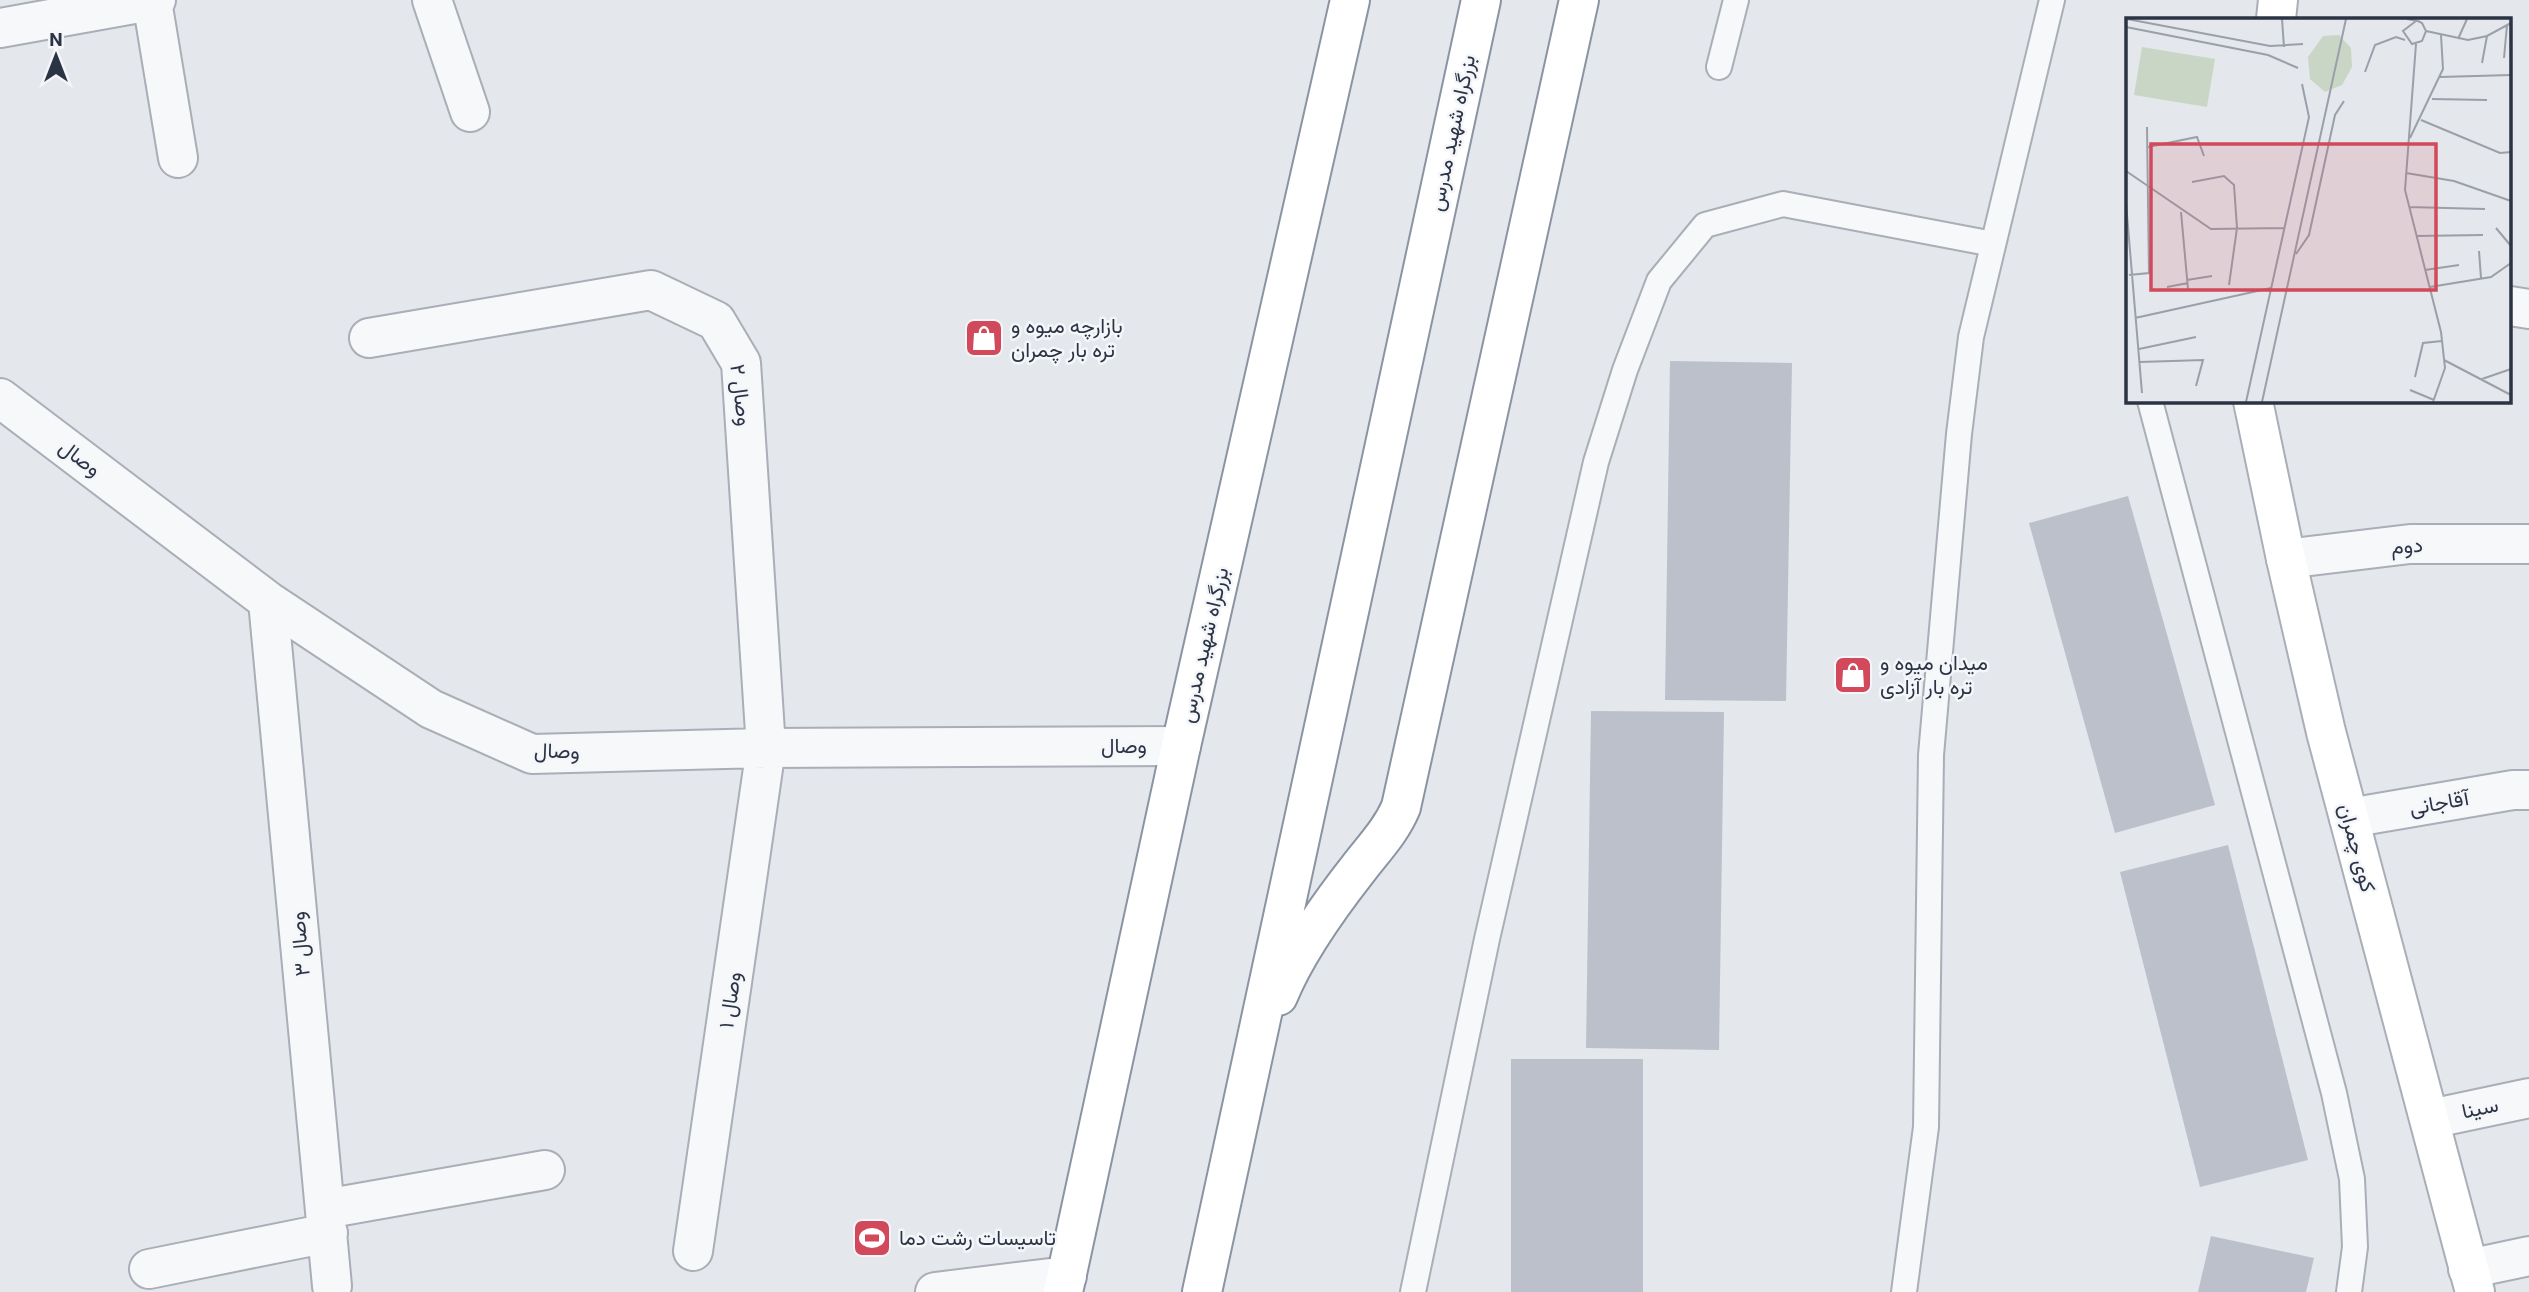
<svg xmlns="http://www.w3.org/2000/svg" width="2529" height="1292" font-family="Roboto,Vazirmatn,sans-serif">
	<rect width="100%" height="100%" fill="#e4e7ec"/>
	<path fill="#bbc0ca" d="M1670,361L1792,363L1786,701L1665,700Z
		M2128,496L2215,805L2115,833L2029,523Z
		M1591,711L1724,712L1719,1050L1586,1048Z
		M2228,845L2308,1160L2200,1187L2120,872Z
		M1511,1059H1643V1292H1511Z
		M2211,1236L2314,1258L2306,1292H2198Z"/>
	<g fill="none" stroke-linecap="round" stroke-linejoin="round">
		<defs>
			<path id="service" d="M1719,67L1736,0
				M2150,401L2334,1093L2352,1179L2355,1247L2349,1292
				M1413,1292L1487,939L1596,462L1625,370L1659,281L1705,225L1783,204L1993,244
				M1904,1292L1926,1127L1931,755L1959,434L1971,337L2052,0"/>
			<path id="minor" d="M432,0L470,112
				M152,1L178,158
				M0,28L156,0
				M2510,306L2529,309
				M369,338L651,290L716,321L741,363L766,748L693,1251
				M0,398L268,601L431,709L532,754L766,748L1181,746
				M2286,559L2410,544H2529
				M268,601L332,1286
				M2349,818L2513,790H2529
				M2430,1119L2529,1098
				M325,1209L545,1170
				M149,1269L328,1233
				M2468,1269L2529,1256
				M935,1292L1067,1276"/>
			<path id="secondary" d="M2276,19L2278,0
				M2253,401L2286,559L2326,732L2475,1292"/>
			<path id="trunk" d="M1278,996C1296,952 1329,906 1358,869C1374,848 1391,831 1401,807L1579,0
				M1063,1292L1181,746L1350,0
				M1202,1292L1481,0"/>
		</defs>
		<use href="#service" stroke="#a9aeb7" stroke-width="28"/>
		<use href="#minor" stroke="#a9aeb7" stroke-width="42"/>
		<use href="#secondary" stroke="#a9aeb7" stroke-width="42"/>
		<use href="#trunk" stroke="#8b94a3" stroke-width="42"/>
		<use href="#service" stroke="#f7f8fa" stroke-width="24"/>
		<use href="#minor" stroke="#f7f8fa" stroke-width="38"/>
		<use href="#secondary" stroke="#fff" stroke-width="38"/>
		<use href="#trunk" stroke="#fff" stroke-width="38"/>
	</g>
	<defs>
		<symbol id="shop-square" viewBox="-11 -11 22 22"><rect x="-9" y="-9" width="18" height="18" rx="4" fill="#d1495b" stroke="#f4f6f9"/><path d="M-5-2.5h2.3a2.7 3.5 0 0 1 5.4 0H5L5.5 6h-11ZM-1.5-2.5h3a1.5 2.3 0 0 0-3 0Z" fill="#fff"/></symbol>
		<symbol id="stadium-square" viewBox="-11 -11 22 22"><rect x="-9" y="-9" width="18" height="18" rx="4" fill="#d1495b" stroke="#f4f6f9"/><path d="M0-5a6.5 5 0 1 0 0 10a6.5 5 0 1 0 0-10ZM-3.5-1.8h7v3.6h-7Z" fill="#fff"/></symbol>
	</defs>
	<g fill-rule="evenodd">
		<use href="#shop-square" x="962" y="316" width="44" height="44"/>
		<use href="#shop-square" x="1831" y="653" width="44" height="44"/>
		<use href="#stadium-square" x="850" y="1216" width="44" height="44"/>
	</g>
	<g text-anchor="middle" stroke-width="5" stroke-linejoin="round" paint-order="stroke">
		<g font-size="21" fill="#2b3445" stroke="#f4f6f9">
			<text transform="translate(1452 133) rotate(-78)" y="7">بزرگراه شهید مدرس</text>
			<text transform="translate(741 395) rotate(83)" y="7">وصال ۲</text>
			<text transform="translate(80 458) rotate(37)" y="7">وصال</text>
			<text transform="translate(2407 546) rotate(-4)" y="7">دوم</text>
			<text transform="translate(1204 645) rotate(-77)" y="7">بزرگراه شهید مدرس</text>
			<text x="1124" y="753">وصال</text>
			<text transform="translate(557 751) rotate(2)" y="7">وصال</text>
			<text transform="translate(2439 803) rotate(-10)" y="7">آقاجانی</text>
			<text transform="translate(2357 848) rotate(75)" y="7">کوی چمران</text>
			<text transform="translate(300 944) rotate(-95)" y="7">وصال ۳</text>
			<text transform="translate(730 1000) rotate(-82)" y="7">وصال ۱</text>
			<text transform="translate(2480 1108) rotate(-12)" y="7">سینا</text>
		</g>
		<g font-size="21" fill="#2b3445" stroke="#f4f6f9" text-anchor="start">
			<text x="1011" y="333">بازارچه میوه و<tspan x="1011" dy="24">تره بار چمران</tspan></text>
			<text x="1880" y="670">میدان میوه و<tspan x="1880" dy="24">تره بار آزادی</tspan></text>
			<text x="899" y="1245">تاسیسات رشت دما</text>
		</g>
	</g>
	<g transform="translate(2126 18)">
		<rect width="385" height="385" fill="#e4e7ec"/>
		<path d="M213,17L225,30L226,49L216,67L199,74L184,61L182,39L197,18ZM16,29L89,41L81,89L8,77Z" fill="#c9d6c5"/>
		<path fill="none" stroke="#9a9fa9" stroke-width="2" d="M1,1L144,28L177,26M156,1L158,29M281,1L292,3L296,5L300,13L296,23L286,26L277,13L290,3M0,9L142,37L172,50M300,13L342,22L361,18L385,5M332,21L341,1M290,26L279,172L315,314L319,350L307,384M378,40L381,7M356,45L361,18M239,54L249,27L270,19L279,22M314,59L385,57M306,81L361,82M295,102L374,135L385,134M284,120L317,51L315,17M22,129L71,119L78,138M0,153L85,211L158,210M280,155L328,163L385,183M66,164L98,158L108,167L111,210L103,267M0,185L16,375M283,189L359,191M55,194L62,271M370,210L385,228M290,218L357,217M353,233L355,260M170,236L183,217L209,97L218,83M299,252L333,247M3,257L23,255L21,109M61,262L86,258M41,269L62,265M304,269L365,259L385,245M9,300L145,270M13,331L70,319M318,342L385,377M14,344L77,342L70,368M289,359L297,325L316,323M356,361L385,351M284,372L308,382M120,384L183,99L176,66M136,384L220,1"/>
		<path fill="#d1495b" fill-opacity="0.15" stroke="#d1495b" stroke-width="3.5" d="M25,126H310V272H25Z"/>
		<rect width="385" height="385" fill="none" stroke="#2b3445" stroke-width="3.5"/>
	</g>
	<g transform="translate(56 56)" stroke="#f4f6f9" stroke-width="5" paint-order="stroke">
	<path d="M0-5L12 26L0 18L-12 26Z" fill="#2b3445"/>
	<text y="-10" font-size="19" font-weight="bold" text-anchor="middle" fill="#2b3445">N</text>
	</g>
</svg>
